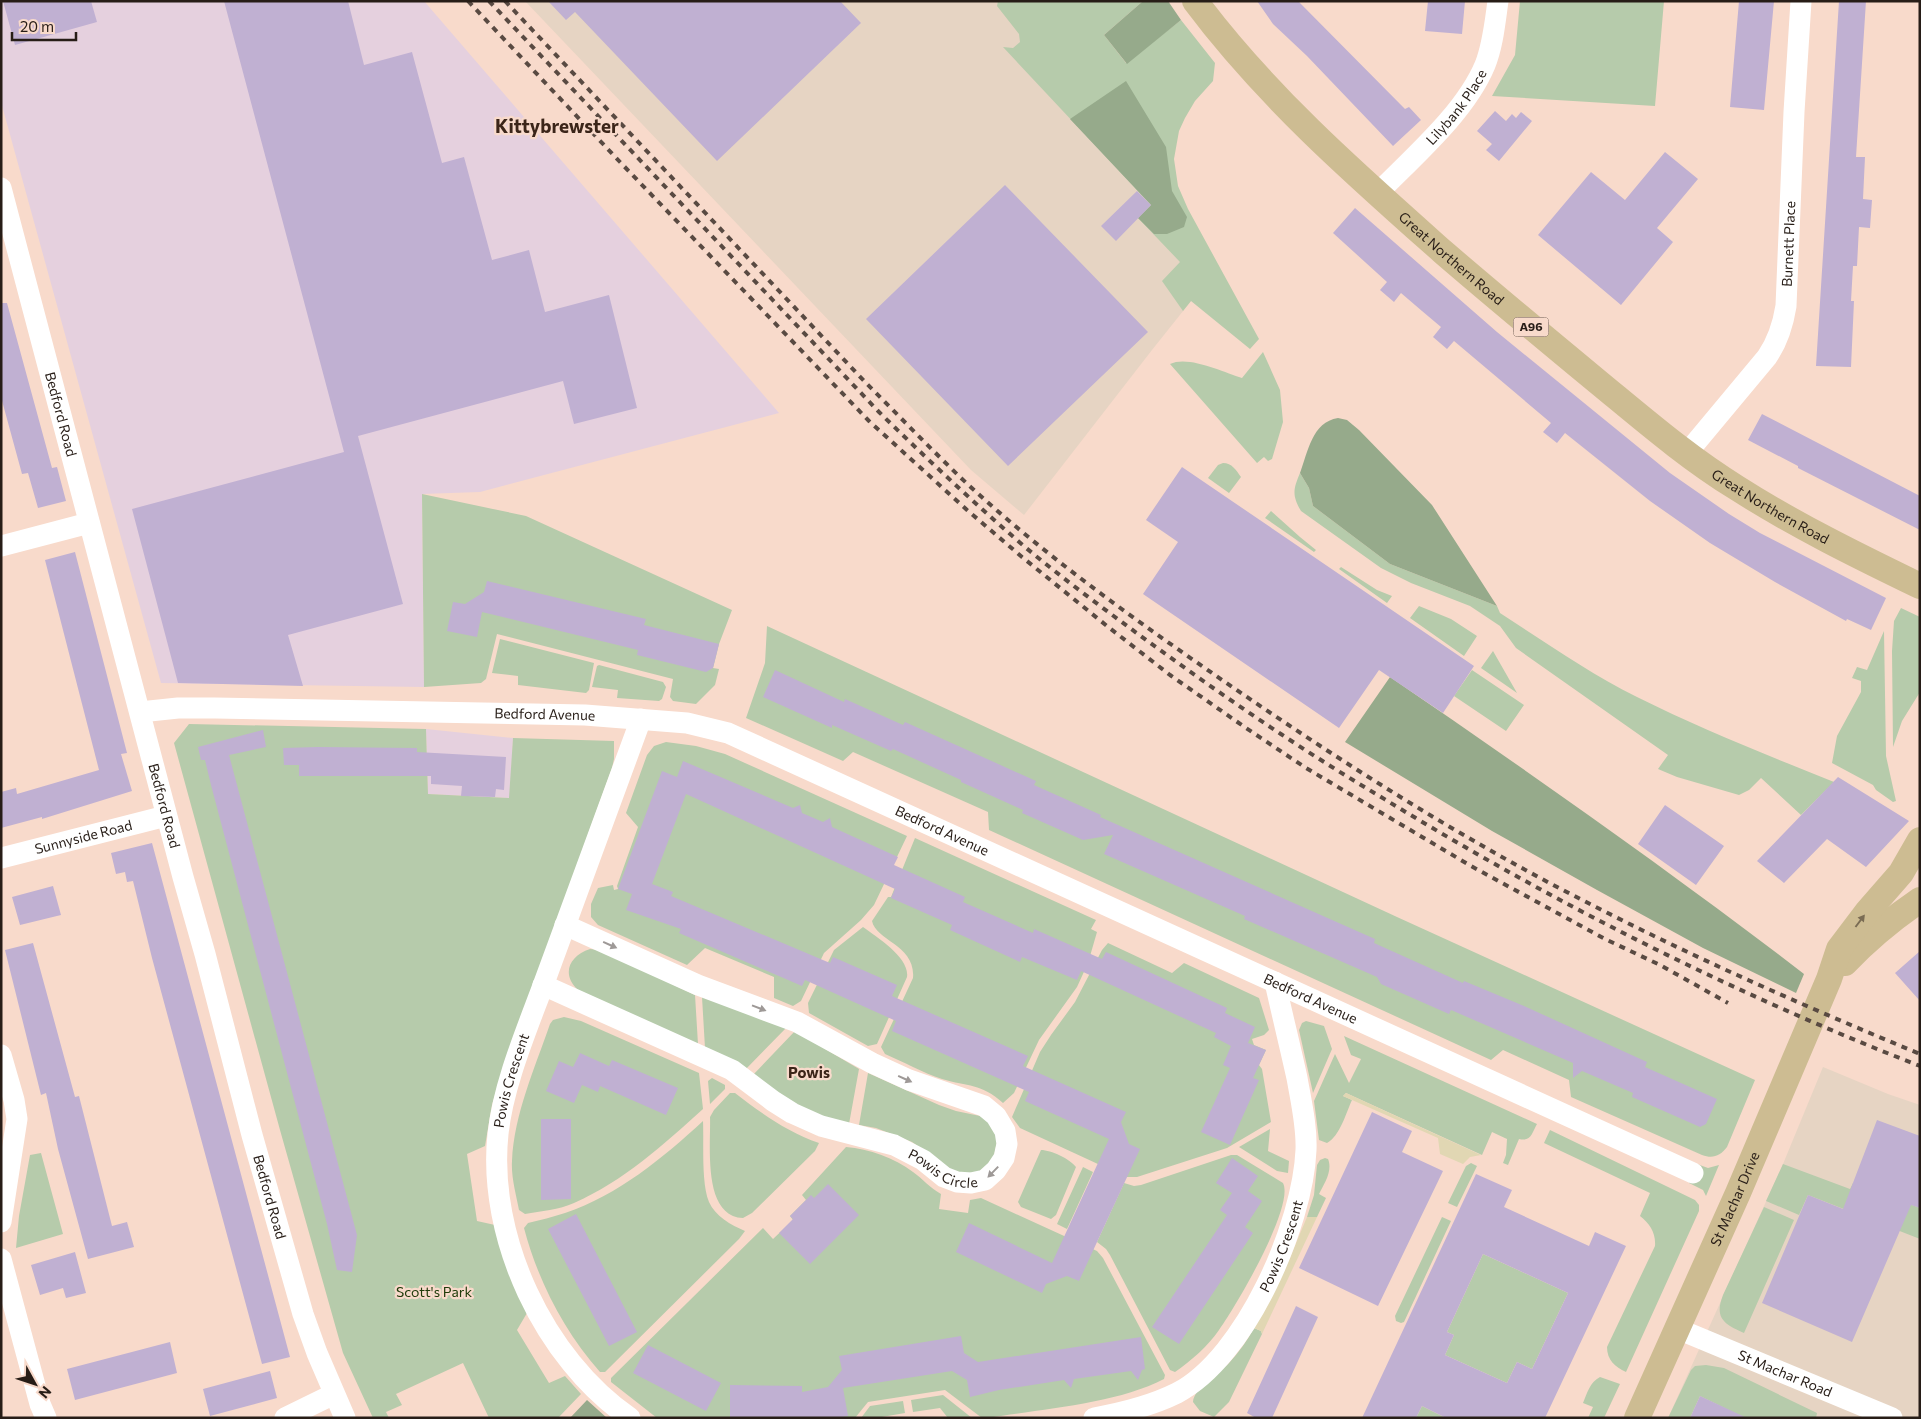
<svg xmlns="http://www.w3.org/2000/svg" width="1921" height="1419" font-family="Commissioner,sans-serif">
	<rect width="100%" height="100%" fill="#f8dacb"/>
	<path fill="#e5d0de" d="M1,1H424L779,413L480,492L422,494L424,687L161,683L1,102Z
		M426,729L513,738L510,798L428,794Z"/>
	<path fill="#e6d4c3" d="M525,1H1077L1207,281L1152,350L1024,515L971,470Z
		M1823,1067L1888,1094L1920,1105V1418H1668L1783,1164Z"/>
	<path fill="#b6cbab" d="M998,1H1143L1104,35L1126,63L1181,20L1215,63L1213,81L1195,101L1185,118L1179,131L1174,159L1178,186L1188,209L1259,339L1250,349L1191,301L1183,311L1162,281L1180,262L1138,218L1151,205L1003,47L1013,48L1020,42L1019,34L997,6Z
		M1520,1H1664L1655,106L1492,96L1515,55Z
		M1263,352L1280,390L1283,422L1272,459L1268,461L1264,457L1257,463L1170,364C1188,355 1223,372 1242,378Z
		M1223,463C1232,463 1236,470 1241,477L1229,493L1208,478L1218,465Z
		M1300,473L1309,488L1313,506L1390,564L1497,606L1500,613C1545,642 1589,673 1637,697C1701,729 1767,755 1834,782L1801,815L1761,778L1749,790L1739,795L1677,777L1658,769L1668,755L1516,648L1500,626L1470,606L1411,583L1381,568L1301,511C1292,495 1293,490 1300,473Z
		M422,494L526,516L732,610L719,644L713,668L719,669L715,685L696,704L673,701L670,697L673,679L497,634L486,679L481,683L424,687Z
		M1271,511L1300,537L1316,550L1314,552L1265,518Z
		M1341,567L1377,590L1392,596L1387,603L1339,569Z
		M1419,606L1451,619L1477,636L1464,656L1410,618Z
		M1901,608L1920,617V692L1902,721L1893,747L1892,651L1894,621Z
		M767,626L1397,917L1755,1080L1727,1147C1720,1156 1713,1159 1702,1155L1571,1097L1569,1080L1503,1050L1491,1060L989,830L988,812L853,752L843,761L746,718L765,663Z
		M1884,631L1886,756L1896,801L1893,802L1876,790L1873,785L1832,763L1837,736L1861,692V681L1852,678L1857,667L1867,670Z
		M500,639L594,663L589,690L586,693L518,685V676L492,673Z
		M1493,651L1517,693L1481,668Z
		M599,665L663,682L666,687L662,699L659,701L617,698L618,690L592,687L597,666Z
		M1472,670L1524,705L1506,731L1454,696Z
		M189,724L426,729L428,794L509,798L513,738L614,741V759L612,768L501,1075L492,1105L485,1146L467,1154L477,1221L495,1225C503,1256 512,1284 527,1313L517,1330L549,1383L565,1376L581,1394L558,1418H489L463,1363L396,1394L402,1405L386,1412L389,1418H373L343,1353L280,1130L174,743Z
		M666,742L696,746L725,754L907,836L874,905L861,920L824,953L801,1001L793,1006L774,998V977L705,948L687,965L598,925L591,917V904L598,888L613,885L614,890L618,889L617,886L638,827L626,813L647,755L654,746Z
		M915,838L1096,920L1091,929L1097,932L1088,963L1077,987L1039,1040L1014,1093L1003,1103C981,1083 968,1087 942,1079C923,1073 904,1062 885,1054L881,1047L913,978C916,945 876,941 872,921L888,897H891Z
		M863,927C878,938 910,958 907,977L877,1044L868,1046L809,1013L808,1003L834,950Z
		M1108,943L1172,973L1184,963L1259,998L1269,1030L1264,1035L1252,1039L1254,1045L1266,1050L1259,1065L1262,1069L1271,1122L1227,1148L1137,1177H1126L1020,1128L1012,1117L1040,1052L1051,1035L1075,1002L1102,950Z
		M590,949L600,950L695,995L698,1044L578,990C561,974 569,956 590,949Z
		M702,997L787,1027L745,1070L705,1048Z
		M564,1017L581,1021L699,1073L703,1109C663,1145 624,1181 574,1203C559,1210 541,1211 525,1214L519,1210C516,1194 511,1177 512,1161C514,1114 535,1068 550,1024L553,1020Z
		M1306,1021L1324,1026L1332,1049L1313,1093L1299,1030L1302,1023Z
		M795,1031L859,1069L849,1124L811,1113L752,1076Z
		M1344,1036L1537,1124C1532,1133 1531,1142 1519,1139L1508,1165L1503,1163L1506,1155L1507,1139L1492,1132L1482,1155L1346,1093L1343,1096L1352,1100C1346,1113 1340,1136 1327,1143L1319,1140L1314,1101L1335,1054L1349,1083L1361,1059L1351,1055Z
		M868,1073L939,1105L956,1111L980,1116L989,1121L998,1137L994,1156L988,1165L977,1173L957,1174L912,1142L876,1128L859,1125Z
		M712,1078L725,1085V1089L710,1104L708,1081Z
		M730,1093H735C761,1113 787,1132 819,1143L815,1151L752,1213L743,1218C702,1216 711,1145 710,1117L714,1110Z
		M703,1121C704,1142 701,1183 709,1202C715,1216 731,1225 745,1231L739,1239L605,1372H600C564,1331 538,1281 524,1228L528,1223C540,1220 553,1217 565,1213C618,1195 663,1158 703,1121Z
		M1270,1129L1268,1151L1289,1161L1288,1173L1277,1171L1239,1147Z
		M1550,1130L1695,1200L1699,1205V1211L1626,1372C1615,1367 1607,1360 1607,1347L1655,1246C1656,1233 1650,1224 1640,1216L1650,1193L1544,1143Z
		M846,1147C869,1149 895,1158 913,1172C923,1179 930,1188 941,1194L939,1209L968,1213L970,1200L981,1198L1097,1251L1103,1258L1165,1375L1164,1379C1116,1404 1041,1409 988,1418H982L945,1390L868,1402L855,1418H657L611,1382V1378L763,1228L773,1239L793,1220L790,1216L806,1200L802,1195Z
		M1041,1150C1051,1150 1070,1159 1076,1167L1056,1215L1051,1219L1021,1207L1018,1202Z
		M41,1153L63,1234L16,1248L19,1216L30,1155Z
		M1231,1155H1237L1283,1183C1295,1206 1235,1308 1219,1330C1208,1346 1191,1361 1175,1372L1170,1370L1110,1255L1106,1249L1097,1242L1124,1183L1134,1186L1141,1185Z
		M1325,1158L1328,1159C1333,1171 1324,1184 1319,1194L1326,1198L1317,1217H1307L1314,1195L1317,1165L1320,1160Z
		M1471,1163L1477,1166L1457,1207L1448,1203L1466,1166Z
		M1697,1164L1708,1168L1719,1165L1706,1196L1703,1190L1689,1183Z
		M1783,1164L1850,1189L1853,1183L1920,1208V1239L1808,1195L1799,1215L1766,1201Z
		M1083,1167L1093,1172L1067,1229L1057,1224Z
		M1764,1207L1794,1220L1744,1333C1724,1324 1714,1318 1723,1295Z
		M1442,1217L1451,1221L1404,1322L1401,1323L1396,1321L1395,1316Z
		M1483,1254L1568,1293L1532,1369L1517,1362L1507,1383L1445,1355L1454,1335L1447,1332Z
		M1254,1328L1261,1331L1262,1334L1229,1402L1214,1417L1200,1411L1193,1402C1194,1388 1219,1373 1229,1363C1239,1352 1247,1341 1254,1328Z
		M1706,1365L1724,1368L1817,1413L1816,1418H1745L1700,1396L1690,1418H1668L1691,1370L1695,1366Z
		M1600,1377L1620,1384L1604,1418H1588L1593,1407L1583,1403C1587,1393 1590,1382 1600,1377Z
		M943,1395L972,1418H948L940,1408L913,1412L911,1400Z
		M903,1401L905,1413L876,1418H861L870,1406Z
		M1422,1406L1446,1418H1416Z"/>
	<path fill="#96aa8b" d="M1143,1H1168L1181,20L1127,64L1104,35Z
		M1126,81L1166,147L1172,191L1187,217L1184,227L1167,234H1154L1138,218L1151,205L1070,119Z
		M1338,418L1347,420L1359,430L1432,505L1497,606L1390,564L1313,506L1309,488L1300,473C1308,452 1312,422 1338,418Z
		M1390,677C1530,773 1669,870 1804,974L1796,993L1703,948L1597,890L1492,831L1345,742Z
		M587,1400L607,1418H570Z"/>
	<path fill="#e1d7b3" d="M1346,1093L1481,1155L1470,1157L1463,1164L1440,1154L1438,1138L1343,1096Z
		M1307,1217H1317L1262,1334L1261,1331L1254,1328L1289,1260Z"/>
	<path fill="#c0b0d2" fill-rule="evenodd" d="M3,1H91L97,22L15,45Z
		M224,1H348L364,65L412,52L442,163L464,157L492,260L529,250L545,312L609,295L637,408L574,424L563,381L358,436L403,604L288,635L303,686L178,683L132,509L344,452Z
		M548,1H840L861,23L717,161L575,12L566,20Z
		M1257,1H1298L1405,109L1409,107L1421,120L1393,146L1307,56L1273,24Z
		M1428,1H1465L1462,34L1425,31Z
		M1739,1H1774L1764,110L1730,107Z
		M1839,1H1866L1856,157H1865L1863,199L1872,200L1870,228L1859,227L1857,266H1853L1851,301H1854L1851,367L1816,366Z
		M1495,111L1506,121L1512,114L1516,118L1521,112L1532,121L1499,161L1486,150L1492,144L1477,131Z
		M1665,152L1698,179L1657,228L1673,242L1621,305L1538,235L1591,172L1625,200Z
		M1005,185L1148,332L1008,466L866,319Z
		M1137,191L1151,205L1116,241L1101,226Z
		M1355,208L1497,332L1670,473L1729,514L1760,533L1886,598L1871,630L1847,619L1846,621L1775,582L1710,543L1650,501L1565,433L1557,443L1543,432L1551,423L1454,341L1447,349L1433,337L1441,327L1422,311L1401,293L1394,302L1380,290L1387,282L1333,233Z
		M1,303H7L52,468L57,467L66,501L38,508L28,473L22,474L1,397Z
		M1762,414L1920,496V530L1798,468V466L1748,440Z
		M1182,467L1474,666L1443,713L1379,670L1339,728L1143,594L1178,542L1146,520Z
		M75,552L127,753L121,754L132,791L42,819V817L1,828V792L16,788L17,794L99,770L45,560Z
		M487,581L646,619L644,625L719,644L713,668L706,672L637,655L638,650L482,612L477,637L447,631L453,602L465,604L484,592Z
		M775,670L844,702L845,699L903,725L905,722L1036,781L1034,785L1101,815L1100,817L1375,939L1374,943L1463,983L1464,981L1524,1006L1647,1062L1645,1067L1717,1099L1706,1124L1700,1127L1632,1097L1633,1093L1582,1071L1573,1078V1063L1451,1010L1449,1014L1381,984L1377,977L1244,919L1245,916L1104,854L1113,835L1083,840L1022,813L1023,810L961,782V780L893,749L891,751L832,725V728L763,697Z
		M263,730L266,747L229,755L357,1235L352,1272L337,1270L327,1224L211,785L205,760H201L198,747Z
		M318,747L417,748V752L506,757L504,790L496,789L495,797L461,796L462,786L431,784V776H299V765H284L283,748Z
		M683,761L793,808L800,805L802,813L823,822L830,818L832,827L898,857L894,865L965,897L963,902L1033,933L1034,929L1102,959L1106,952L1227,1008L1225,1013L1255,1027L1248,1043L1266,1050L1253,1078L1259,1080L1230,1145L1201,1132L1230,1068L1223,1065L1231,1046L1214,1037L1216,1033L1081,971L1077,980L1022,957L1020,962L950,930L952,925L891,898L895,889L686,794L652,884L673,892L671,896L830,963L833,957L897,985L892,996L1028,1056L1023,1066L1126,1112L1121,1122L1129,1144L1140,1149L1079,1281L1067,1276L1046,1284L1042,1293L956,1252L969,1223L1052,1263L1109,1139L1025,1101L1029,1092L892,1031L896,1021L805,980L802,986L679,933L681,929L626,910L632,894L618,889L650,803L662,771L677,777Z
		M1838,777L1909,821L1866,867L1827,839L1784,883L1757,861Z
		M1665,805L1724,846L1696,885L1638,844Z
		M152,843L290,1357L262,1364L152,958L133,881L127,882L125,872L116,874L111,853Z
		M53,886L61,915L20,925L12,897Z
		M33,943L75,1097L79,1096L112,1226L127,1222L134,1247L88,1259L58,1149L46,1093L41,1095L5,950Z
		M1920,951V1001L1895,973Z
		M580,1053L609,1066L612,1060L678,1088L666,1115L600,1086L598,1092L582,1085L574,1103L546,1091L559,1061L573,1067Z
		M1372,1112L1412,1131L1402,1152L1443,1171L1378,1306L1299,1268Z
		M541,1119H571V1199L541,1200Z
		M1877,1120L1920,1136V1208L1911,1205L1852,1342L1762,1303L1808,1195L1843,1209Z
		M1232,1158L1258,1176L1248,1191L1262,1201L1245,1227L1253,1233L1179,1344L1152,1327L1227,1215L1220,1210L1232,1193L1216,1183Z
		M1476,1174L1512,1190L1504,1207L1589,1246L1595,1232L1626,1246L1545,1418H1446L1422,1406L1416,1418H1362ZM1483,1254L1568,1293L1532,1369L1517,1362L1507,1383L1445,1355L1454,1335L1447,1332Z
		M828,1184L859,1215L810,1264L779,1233L793,1219L790,1216L811,1195L814,1198Z
		M576,1214L637,1332L609,1346L548,1229Z
		M75,1252L86,1293L66,1298L63,1288L40,1295L31,1265Z
		M1296,1306L1318,1317L1272,1418H1256L1247,1413Z
		M961,1336L964,1353L978,1362L1141,1337L1145,1369L1142,1370L1138,1380L1131,1371L1074,1379L1071,1388L1064,1380L999,1390L970,1397L967,1380L952,1371L843,1388L848,1416L837,1418L730,1417V1385L802,1386V1392L828,1387L842,1370L839,1356Z
		M170,1342L177,1373L75,1400L67,1369Z
		M648,1345L721,1383L706,1411L633,1373Z
		M270,1371L277,1398L210,1416L203,1389Z
		M1700,1396L1747,1418H1690Z"/>
	<g fill="none" stroke-linecap="round" stroke-linejoin="round">
		<g stroke="#fff" stroke-width="21">
			<path id="s1" d="M1,188L183,877L205,954L252,1135L303,1314L317,1353L345,1418"/>
			<path id="s2" d="M1377,194C1413,157 1465,113 1485,65C1493,45 1495,22 1498,1"/>
			<path id="s3" d="M1687,453L1767,357C1778,341 1783,325 1786,306L1794,112L1801,1"/>
			<path d="M1,546L89,523"/>
			<path id="s4" d="M140,712L178,708H215L585,715L687,723L728,733L1693,1173"/>
			<path id="s5" d="M1,858L166,816"/>
			<path id="s6" d="M543,985L732,1070L773,1101L792,1113L821,1126L894,1145L923,1160L944,1177L957,1182L971,1183L985,1180L996,1170L1004,1158L1007,1144L1005,1131L996,1116L984,1106L909,1080L872,1063L797,1022L698,985L565,925"/>
			<path d="M1,1055L14,1100L17,1119L1,1222"/>
			<path d="M1,1259L40,1404L46,1418"/>
			<path id="s7" d="M1678,1329L1892,1418"/>
			<path d="M285,1418L334,1394"/>
			<path id="s8" d="M630,1418C544,1359 487,1237 498,1134C503,1085 527,1029 544,983C576,895 609,807 641,719"/>
			<path id="s9" d="M1094,1418C1122,1413 1151,1406 1177,1393C1246,1357 1303,1224 1306,1150C1307,1126 1301,1101 1297,1078C1290,1046 1282,1014 1275,982"/>
		</g>
		<g stroke="#cdbc92" stroke-width="26">
			<path id="s10" d="M1195,1C1266,96 1355,174 1443,252C1494,296 1546,339 1598,382C1643,419 1688,458 1737,488C1795,525 1858,556 1920,586"/>
			<path d="M1845,963C1868,939 1892,919 1920,900"/>
			<path id="s11" d="M1637,1418L1738,1193L1829,979L1839,949L1867,912L1901,873L1920,840"/>
		</g>
		<path stroke="#594a42" stroke-width="4" stroke-dasharray="6 6" stroke-linecap="butt" d="M468,1L620,162L869,421L967,510L1022,557L1107,626L1170,675L1246,728L1306,768L1471,866L1605,939L1660,965L1728,1003
			M489,1L879,412C926,458 974,503 1025,547C1061,577 1100,606 1138,634C1217,692 1297,747 1381,797C1552,902 1732,993 1920,1066
			M505,1L867,384C898,415 929,447 961,478C1042,554 1134,619 1225,682C1343,763 1465,841 1592,905C1699,960 1809,1008 1920,1054"/>
	</g>
	<defs><path id="oneway-solid" d="M-6-.8H1V-3.2L6.5 0L1 3.2V.8H-6Z" transform="scale(1.25)"/></defs>
	<use fill="#7a6c54" href="#oneway-solid" transform="translate(1860 921) rotate(-53)"/>
	<g fill="#9e9997">
		<use href="#oneway-solid" transform="translate(610 945) rotate(24)"/>
		<use href="#oneway-solid" transform="translate(759 1008) rotate(21)"/>
		<use href="#oneway-solid" transform="translate(905 1079) rotate(24)"/>
		<use href="#oneway-solid" transform="translate(993 1172) rotate(134)"/>
	</g>
	<g text-anchor="middle" stroke-width="4.5" stroke-linejoin="round" paint-order="stroke">
		<rect fill="#f8dacb" stroke="#66564d" stroke-width="1" x="1513.5" y="317.5" width="35" height="19" rx="4"/>
		<g font-size="12" font-weight="bold" fill="#271d17">
			<text x="1531" y="331">A96</text>
		</g>
		<g font-size="14" fill="#271d17" stroke="#f8dacb">
			<text dy="5" stroke="none"><textPath href="#s2" startOffset="118">Lilybank Place</textPath></text>
			<text dy="5" stroke="none"><textPath href="#s3" startOffset="242">Burnett Place</textPath></text>
			<text dy="5" stroke="none"><textPath href="#s10" startOffset="364">Great Northern Road</textPath></text>
			<text dy="5" stroke="none"><textPath href="#s1" startOffset="234">Bedford Road</textPath></text>
			<text dy="5" stroke="none"><textPath href="#s10" startOffset="769">Great Northern Road</textPath></text>
			<text dy="5" stroke="none"><textPath href="#s4" startOffset="405">Bedford Avenue</textPath></text>
			<text dy="5" stroke="none"><textPath href="#s1" startOffset="639">Bedford Road</textPath></text>
			<text dy="5" stroke="none"><textPath href="#s4" startOffset="825">Bedford Avenue</textPath></text>
			<text dy="5" stroke="none"><textPath href="#s5" startOffset="85">Sunnyside Road</textPath></text>
			<text dy="5" stroke="none"><textPath href="#s4" startOffset="1230">Bedford Avenue</textPath></text>
			<text dy="5" stroke="none"><textPath href="#s8" startOffset="382">Powis Crescent</textPath></text>
			<text dy="5" stroke="none"><textPath href="#s6" startOffset="444">Powis Circle</textPath></text>
			<text dy="5" stroke="none"><textPath href="#s1" startOffset="1044">Bedford Road</textPath></text>
			<text dy="5" stroke="none"><textPath href="#s11" startOffset="240">St Machar Drive</textPath></text>
			<text dy="5" stroke="none"><textPath href="#s9" startOffset="271">Powis Crescent</textPath></text>
			<text dy="5" stroke="none"><textPath href="#s7" startOffset="116">St Machar Road</textPath></text>
		</g>
		<g font-size="14" fill="#203b0a" stroke="#f8dacb">
			<text x="434" y="1297">Scott's Park</text>
		</g>
		<g font-size="15" font-weight="bold" fill="#3b2519" stroke="#f8dacb">
			<text x="809" y="1078">Powis</text>
		</g>
		<g font-size="19" font-weight="bold" fill="#3b2519" stroke="#f8dacb">
			<text x="557" y="133">Kittybrewster</text>
		</g>
	</g>
	<rect width="1921" height="1419" fill="none" stroke="#271d17" stroke-width="5"/>
	<g transform="translate(35 1384) rotate(130)" stroke="#f8dacb" stroke-width="4" paint-order="stroke">
	<path d="M0-4L9 19L0 12L-9 19Z" fill="#271d17"/>
	<text y="-8" font-size="14" font-weight="bold" text-anchor="middle" fill="#271d17">N</text>
	</g>
	<path d="M12 32v8h64v-8" fill="none" stroke="#271d17" stroke-width="2.5"/>
	<text x="20" y="32" font-size="15" fill="#271d17" stroke="#f8dacb" stroke-width="4" paint-order="stroke">20 m</text>
</svg>
